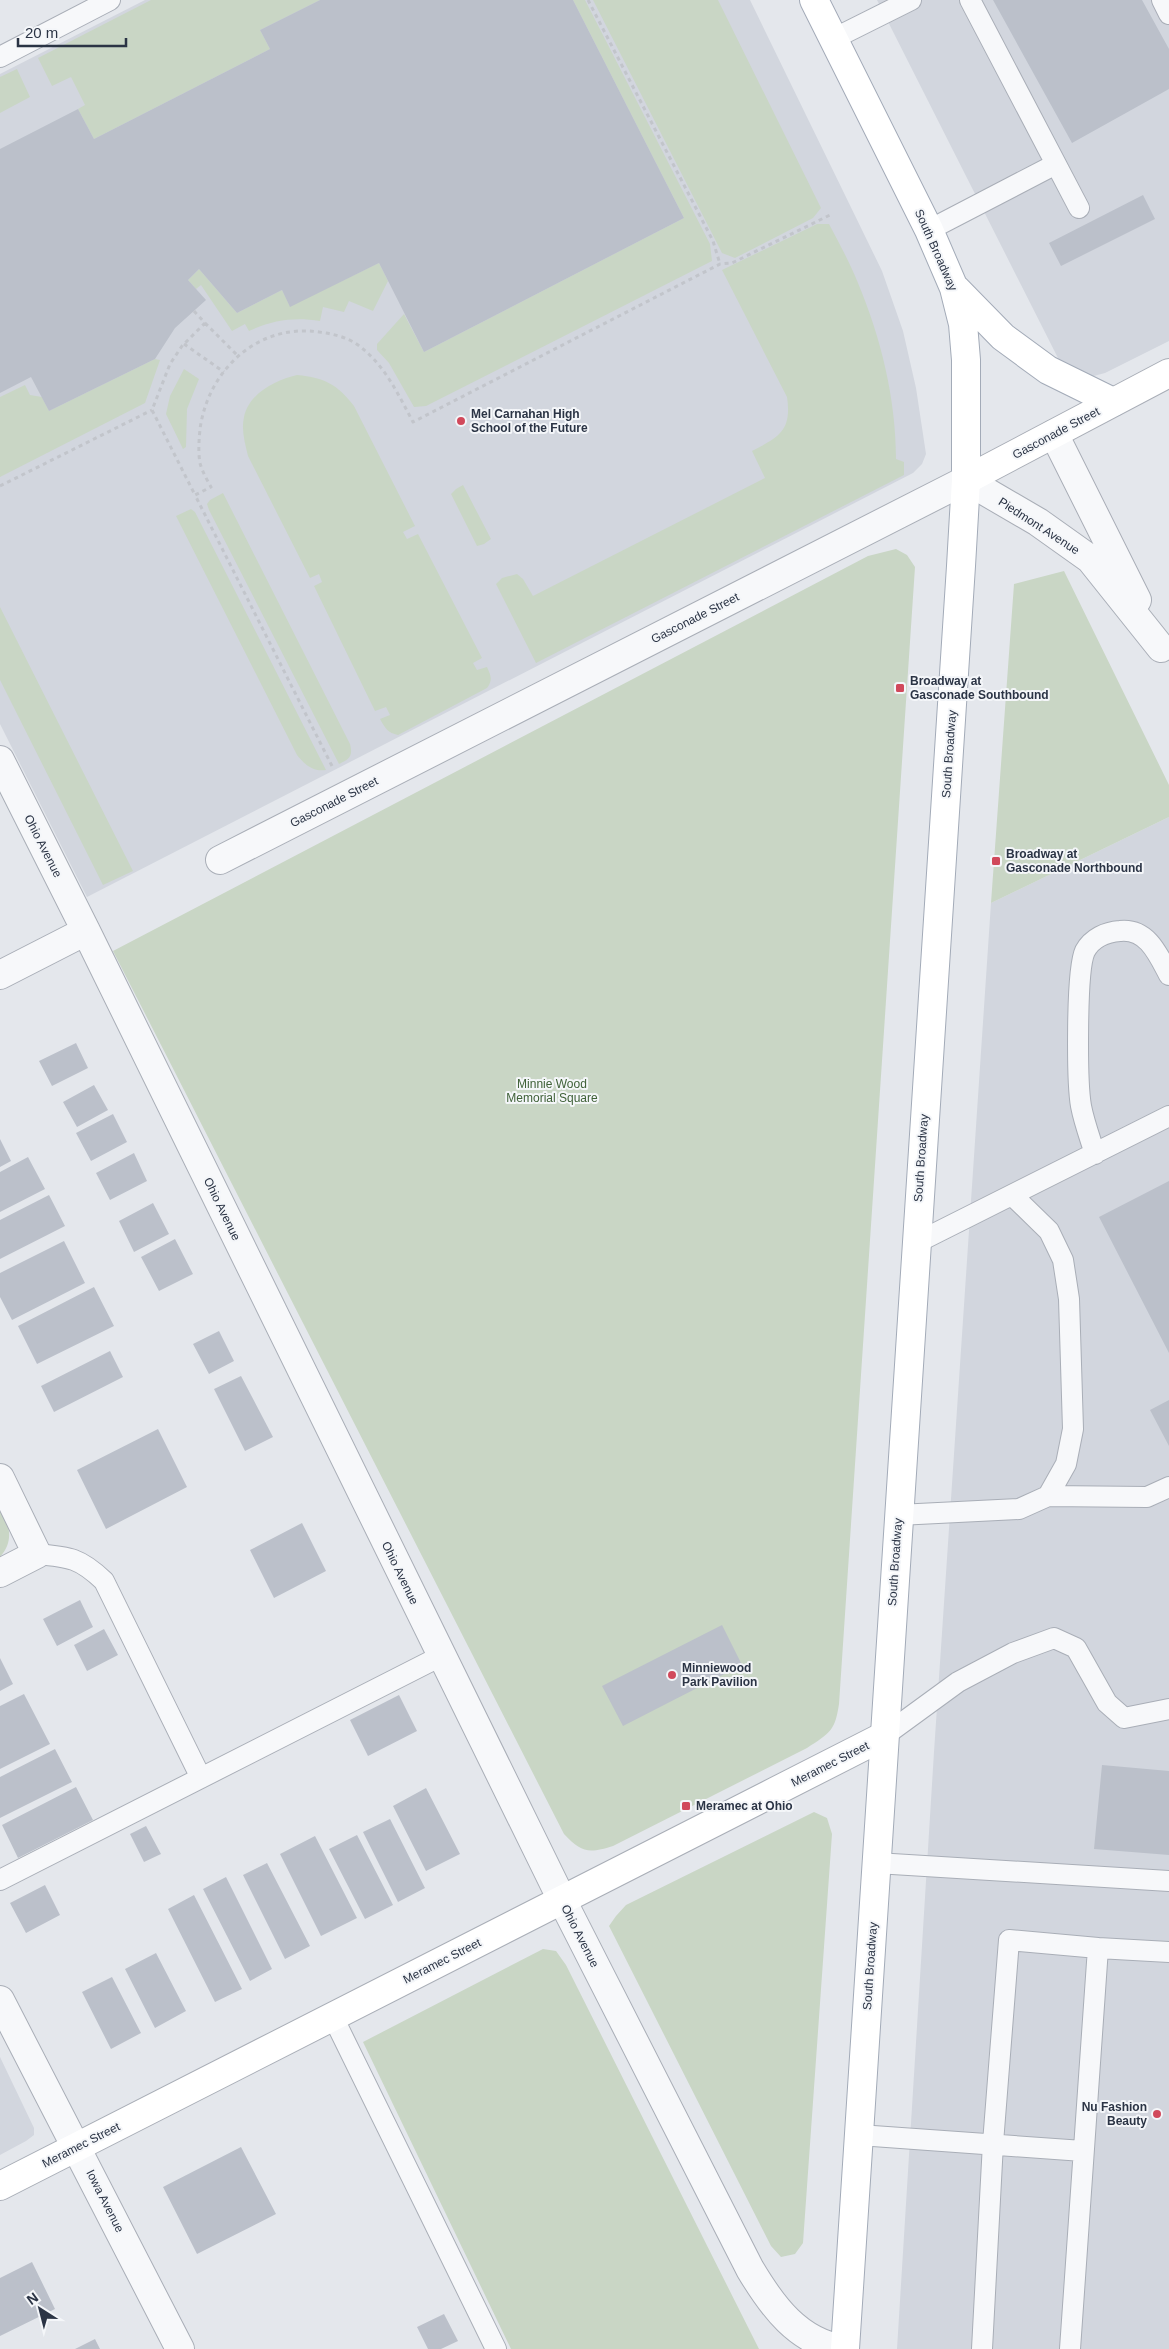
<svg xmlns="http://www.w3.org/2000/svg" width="1169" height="2349" font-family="Arial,sans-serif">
	<rect width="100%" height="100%" fill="#e4e7ec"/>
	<path fill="#d2d6de" d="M145,0H750L882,271L903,331L916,388L926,454L922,464L913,473L87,897L0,724V74Z
		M877,0H1169V341L1105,373L1090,377L1069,369L1059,360Z
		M1169,817V2349H897L934,1752L991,903Z
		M0,2057L34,2128V2135L26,2141L0,2155Z"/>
	<path fill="#c9d6c5" d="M151,0H320L260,30L270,49L94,139L78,109L85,105L71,77L52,86L38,58Z
		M573,0H585L710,244L712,261L426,406L414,407L389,363L377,350V344L404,314L424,352L684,218Z
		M593,0H718L821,208L813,218L735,258L722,253Z
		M17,69L30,97L0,113V77Z
		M817,224H829C839,243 850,263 858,283C881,338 896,399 896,459L904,462V475L536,663L496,584L502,578L517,574L523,579L533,596L765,478L752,451C779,437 792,431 787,397L722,270Z
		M379,263L388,281L373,311L349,301L344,312L323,307L320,321C294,317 273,320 249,331L245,324L232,331L201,285L196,289L188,280L199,269L237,313L282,290L290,306Z
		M155,359L160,360L145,403L0,477V397L25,385L30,395L42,397L49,411Z
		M184,369L199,379L187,409L186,447L183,449L166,414L170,396Z
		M297,375C325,378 337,384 354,406L415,526L403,532L407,539L418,534L482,658L473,663L477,670L487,667C491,676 493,680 487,688L398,735C388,733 385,728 380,719L390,715L386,707L375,711L314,586L322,582L319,574L310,578L248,456C245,443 241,430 244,417C249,393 276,380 297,375Z
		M463,485L491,539L484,544L477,546L451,494L456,489Z
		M223,493L350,744C353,756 350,759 339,764L209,510L207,504L210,500Z
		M191,509L195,512L326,770C313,772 305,765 297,755L176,516Z
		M896,549L907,555L915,567L839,1704C835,1731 830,1733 807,1748L613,1846C588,1854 581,1852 564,1834L113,951L868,556Z
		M1064,571L1169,785V817L991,903L1014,584Z
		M0,607L133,871L103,885L0,680Z
		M0,1507C9,1524 15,1540 0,1557Z
		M814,1812L827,1818L832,1834L803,2243L795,2254L781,2257L771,2246L609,1926L616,1916L626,1905Z
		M543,1949L556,1951L566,1965L759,2349H511L363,2042Z"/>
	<path fill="#bbc0ca" d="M320,0H573L684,218L424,352L379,263L290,307L282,290L237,313L199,269L188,280L206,300L175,328L155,359L49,411L31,377L0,393V149L78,109L94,139L270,49L260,30Z
		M993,0H1142L1169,49V89L1072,143Z
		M1143,195L1155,219L1061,266L1049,243Z
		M76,1043L88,1068L52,1086L39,1061Z
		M94,1085L108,1110L77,1127L63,1102Z
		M113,1114L127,1142L91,1161L76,1133Z
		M0,1139L11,1161L0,1167Z
		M134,1153L147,1181L110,1200L96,1173Z
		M28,1157L45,1189L0,1212V1172Z
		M1169,1181V1353L1099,1217Z
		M49,1195L65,1226L0,1259V1220Z
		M153,1203L169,1234L134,1252L119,1221Z
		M175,1239L193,1274L159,1291L141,1257Z
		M64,1241L85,1283L12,1320L0,1297V1273Z
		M94,1287L114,1326L37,1364L18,1326Z
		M219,1331L234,1361L209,1374L193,1344Z
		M110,1351L123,1377L54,1412L41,1386Z
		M241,1376L273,1437L245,1451L214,1389Z
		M1169,1400V1446L1150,1410Z
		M158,1429L187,1487L106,1529L77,1470Z
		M302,1523L326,1571L274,1598L250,1550Z
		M80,1600L93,1627L57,1646L43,1619Z
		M722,1625L742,1665L623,1726L602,1686Z
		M104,1629L118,1655L87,1671L74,1645Z
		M0,1658L13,1684L0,1691Z
		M24,1694L50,1744L0,1769V1706Z
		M399,1695L417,1731L368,1756L350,1720Z
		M55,1749L72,1782L0,1818V1777Z
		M1102,1765L1169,1771V1855L1094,1849Z
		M76,1787L93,1820L18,1858L2,1825Z
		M426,1788L460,1854L426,1871L393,1806Z
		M390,1819L425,1888L398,1902L363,1832Z
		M146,1826L161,1854L144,1862L130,1834Z
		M357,1835L393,1905L365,1919L329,1849Z
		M315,1836L357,1918L321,1936L280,1854Z
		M267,1863L310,1946L285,1959L243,1875Z
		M226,1877L272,1969L250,1981L203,1889Z
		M45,1885L60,1915L26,1933L10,1903Z
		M194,1895L242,1989L215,2002L168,1909Z
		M156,1953L186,2011L155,2028L125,1969Z
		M112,1977L141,2033L111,2049L82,1992Z
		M241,2147L276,2214L197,2254L163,2187Z
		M32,2262L55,2309L0,2336V2278Z
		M444,2314L458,2341L441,2349H428L417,2327Z
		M95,2339L100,2349H75Z"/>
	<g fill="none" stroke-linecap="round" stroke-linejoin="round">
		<defs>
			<path id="lane" d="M970,0L1079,208
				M1162,0L1169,14
				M833,39L911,0
				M0,57L110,0
				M929,230L1056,164
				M1095,1154C1090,1138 1084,1122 1081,1106C1077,1083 1076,970 1085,951C1092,938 1106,932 1120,931C1147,928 1158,954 1169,975
				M916,1243L1169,1116
				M1048,1496L1147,1497L1169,1487
				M898,1515L1019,1509L1048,1496L1066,1464L1073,1429L1069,1299L1063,1260L1049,1231L1013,1196
				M37,1554C70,1557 80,1558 104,1581L201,1778
				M884,1736L958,1682L1013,1653L1054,1638L1076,1648L1107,1703L1124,1718L1169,1709
				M876,1863L1169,1881
				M0,1880L441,1656
				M333,2017L496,2349
				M859,2135L1083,2151
				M982,2349L993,2143L1009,1940L1098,1948
				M1070,2349L1098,1948L1169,1952"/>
			<path id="street" d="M1054,434L1137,600
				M0,760L86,931L562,1900L750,2269C772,2306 798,2342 843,2349
				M220,860L966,480L1038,522L1090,559L1161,648
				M0,975L86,931
				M0,1478L37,1554L0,1573
				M0,2000L180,2349"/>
			<path id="secondary" d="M966,480L1169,373
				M0,2186L884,1736"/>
			<path id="primary" d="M814,0L929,230L954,288L963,324L966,360V480L961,566L845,2349
				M956,289L1003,337L1048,370L1113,402"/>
		</defs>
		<use href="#lane" stroke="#a9aeb7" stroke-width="22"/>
		<use href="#street" stroke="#a9aeb7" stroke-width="30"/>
		<use href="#secondary" stroke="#a9aeb7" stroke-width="30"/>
		<use href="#primary" stroke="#a3abb8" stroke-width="30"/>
		<path stroke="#c2c5cb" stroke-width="3" stroke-dasharray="4 4" stroke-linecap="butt" d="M588,0L713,241L720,264
			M194,311L205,323L182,346L170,364L152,410L195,495
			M205,323L238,356
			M184,344L224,372
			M0,486L152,410
			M332,766L195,495L211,487C207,480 202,471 200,463C198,452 199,440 200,429C208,370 258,323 319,332C333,334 347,337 358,345C385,365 398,394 413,422L720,264L732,263L832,214"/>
		<use href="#lane" stroke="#f7f8fa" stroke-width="20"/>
		<use href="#street" stroke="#f7f8fa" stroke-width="28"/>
		<use href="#secondary" stroke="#fff" stroke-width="28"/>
		<use href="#primary" stroke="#fff" stroke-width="28"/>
	</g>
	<g fill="#d1495b" stroke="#f4f6f9" stroke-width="2">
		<circle cx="461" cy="421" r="5"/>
		<rect x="895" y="683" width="10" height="10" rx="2.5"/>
		<rect x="991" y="856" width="10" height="10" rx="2.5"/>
		<circle cx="672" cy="1675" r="5"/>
		<rect x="681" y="1801" width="10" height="10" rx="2.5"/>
		<circle cx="1157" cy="2114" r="5"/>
	</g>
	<g text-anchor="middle" stroke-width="4" stroke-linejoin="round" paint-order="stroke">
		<g font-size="12" fill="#2b3445" stroke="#f4f6f9">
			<text transform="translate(936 250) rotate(66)" y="4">South Broadway</text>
			<text transform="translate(1056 433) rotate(-28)" y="4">Gasconade Street</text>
			<text transform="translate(1039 526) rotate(33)" y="4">Piedmont Avenue</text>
			<text transform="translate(695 618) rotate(-27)" y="4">Gasconade Street</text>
			<text transform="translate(949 754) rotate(-86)" y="4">South Broadway</text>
			<text transform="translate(334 802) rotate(-27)" y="4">Gasconade Street</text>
			<text transform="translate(43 846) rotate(63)" y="4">Ohio Avenue</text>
			<text transform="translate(921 1158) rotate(-86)" y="4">South Broadway</text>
			<text transform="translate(222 1209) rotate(64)" y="4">Ohio Avenue</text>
			<text transform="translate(895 1562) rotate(-86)" y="4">South Broadway</text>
			<text transform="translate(400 1573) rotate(64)" y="4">Ohio Avenue</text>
			<text transform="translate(830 1764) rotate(-27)" y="4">Meramec Street</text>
			<text transform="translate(580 1936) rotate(63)" y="4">Ohio Avenue</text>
			<text transform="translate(442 1961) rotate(-27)" y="4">Meramec Street</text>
			<text transform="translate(870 1966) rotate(-86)" y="4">South Broadway</text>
			<text transform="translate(81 2145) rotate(-27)" y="4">Meramec Street</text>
			<text transform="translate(105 2201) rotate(63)" y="4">Iowa Avenue</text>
		</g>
		<g font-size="12" font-weight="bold" fill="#2b3445" stroke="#f4f6f9" text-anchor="start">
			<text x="471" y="418">Mel Carnahan High<tspan x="471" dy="14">School of the Future</tspan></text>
			<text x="910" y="685">Broadway at<tspan x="910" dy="14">Gasconade Southbound</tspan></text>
			<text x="1006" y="858">Broadway at<tspan x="1006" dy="14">Gasconade Northbound</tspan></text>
			<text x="682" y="1672">Minniewood<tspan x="682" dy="14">Park Pavilion</tspan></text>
			<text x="696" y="1810">Meramec at Ohio</text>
			<text x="1147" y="2111" text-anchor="end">Nu Fashion<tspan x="1147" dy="14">Beauty</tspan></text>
		</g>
		<g font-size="12" fill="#3f6138" stroke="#f4f6f9">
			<text x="552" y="1088">Minnie Wood<tspan x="552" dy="14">Memorial Square</tspan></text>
		</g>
	</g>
	<g transform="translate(40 2309) rotate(324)" stroke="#f4f6f9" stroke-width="4" paint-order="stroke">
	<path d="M0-4L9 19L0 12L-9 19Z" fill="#2b3445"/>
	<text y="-8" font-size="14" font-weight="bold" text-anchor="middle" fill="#2b3445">N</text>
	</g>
	<path d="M18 38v8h108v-8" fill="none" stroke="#2b3445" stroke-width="2.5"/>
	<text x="25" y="38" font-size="15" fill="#2b3445" stroke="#f4f6f9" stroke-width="4" paint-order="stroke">20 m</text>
</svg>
